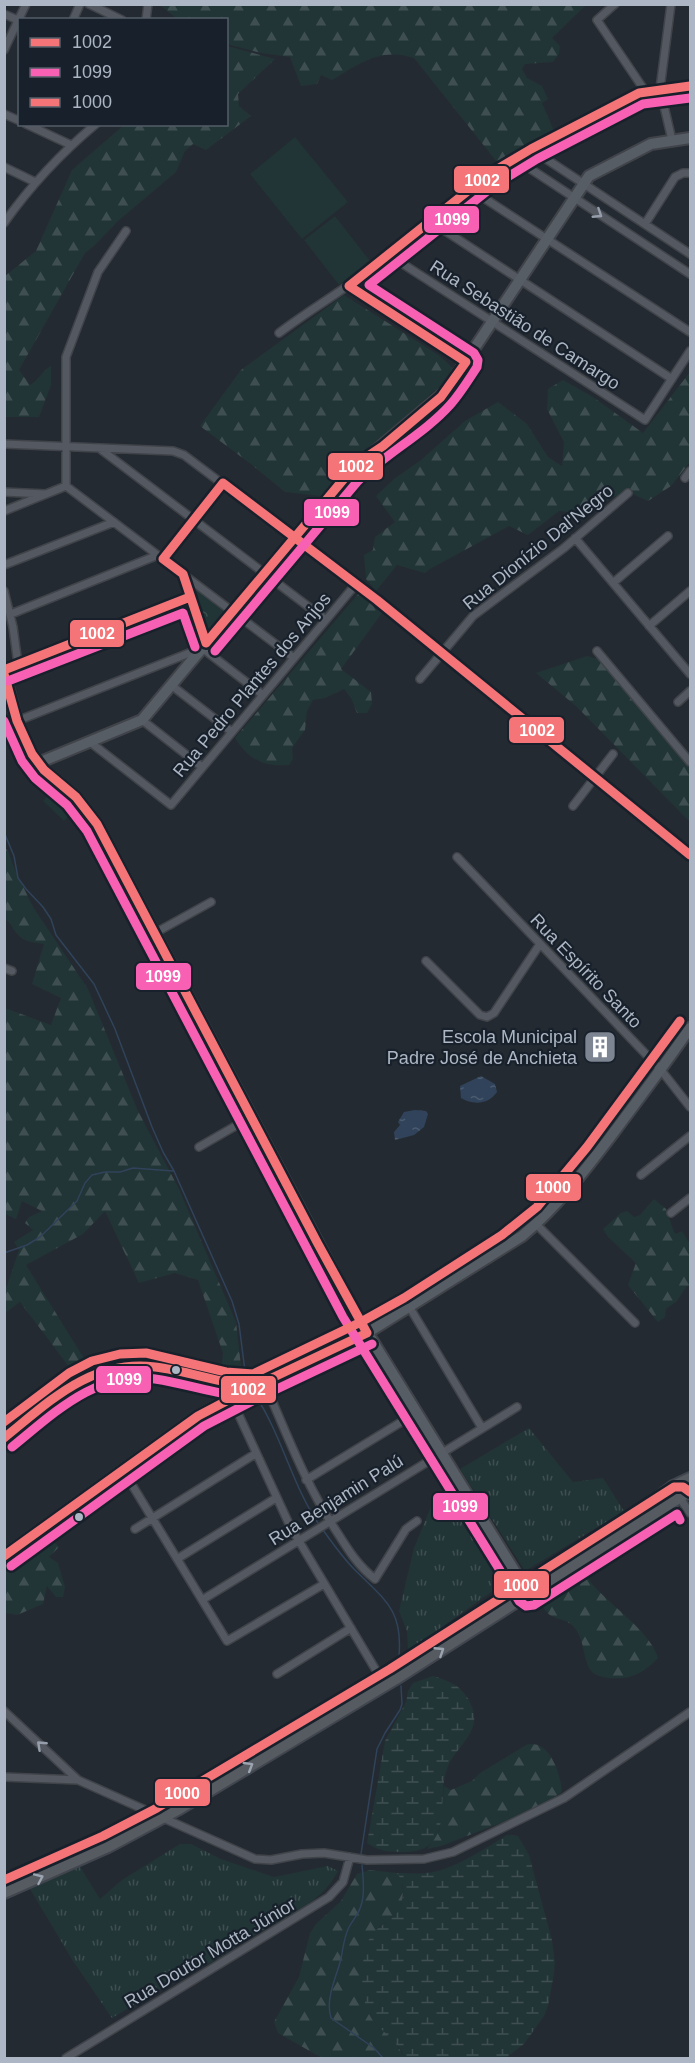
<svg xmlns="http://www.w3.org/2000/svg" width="695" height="2063" font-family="Helvetica,sans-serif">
	<defs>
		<pattern id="grass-tufts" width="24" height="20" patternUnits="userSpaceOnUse" patternTransform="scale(1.5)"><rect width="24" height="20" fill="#213436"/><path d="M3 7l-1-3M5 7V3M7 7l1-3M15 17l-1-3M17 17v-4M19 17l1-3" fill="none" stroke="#3f4f51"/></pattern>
		<pattern id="forest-firs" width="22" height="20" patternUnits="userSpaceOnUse" patternTransform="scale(1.5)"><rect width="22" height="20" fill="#213436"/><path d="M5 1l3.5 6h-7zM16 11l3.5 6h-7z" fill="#3f4f51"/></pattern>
		<pattern id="wetland-marsh" width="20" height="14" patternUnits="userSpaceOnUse" patternTransform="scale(1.5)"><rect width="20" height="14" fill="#213436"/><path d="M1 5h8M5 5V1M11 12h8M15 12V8" fill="none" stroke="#3f4f51"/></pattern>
		<pattern id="park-crowns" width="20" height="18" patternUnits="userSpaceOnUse" patternTransform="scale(1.5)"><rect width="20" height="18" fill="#213436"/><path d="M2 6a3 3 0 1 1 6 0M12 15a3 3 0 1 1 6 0" fill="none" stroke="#3f4f51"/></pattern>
		<pattern id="water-ripples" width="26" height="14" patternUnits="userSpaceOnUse" patternTransform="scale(1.5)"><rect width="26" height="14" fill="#30435a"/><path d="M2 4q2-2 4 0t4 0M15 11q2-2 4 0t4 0" fill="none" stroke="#4b5c70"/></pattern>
	</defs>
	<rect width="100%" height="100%" fill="#242a31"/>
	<path fill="url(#grass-tufts)" d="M529,1428L573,1482L603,1478L624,1511L525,1571L460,1469Z
		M450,1479L511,1578L408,1651L407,1631L399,1611L414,1548L433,1502Z
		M180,1844H191L221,1859L274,1877L328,1866L338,1871C320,1906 283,1917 251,1937C230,1951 207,1967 183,1975L112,2018L73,1961L30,1889L80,1867L100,1899L122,1880Z"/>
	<path fill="url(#forest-firs)" d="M159,4H586V5L552,38L560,46L559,54L553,62L525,64L522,69L527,78L542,86L548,99L542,103L554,131L497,162L414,58C380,47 361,63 332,80L321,75L317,84L301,86L290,57L261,53L227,44L226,20L177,19Z
		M227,46L275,59L238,94L239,106L251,116L206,150L193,144L185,151L176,172L118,221L95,245L85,253L19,370L30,385C39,380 41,372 51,366V385L39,417H5V276L36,251L72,170L124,125L226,124Z
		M344,295L440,356L457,372L441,391H434L422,402V407L396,431L364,451L321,496L285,492L252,465L200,426L241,370Z
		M690,372V462L671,486L648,501L628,492L609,499L590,514L559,511L528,535L509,526L430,569L425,573L397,565L376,591L366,579L364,555L373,550L375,537L395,522L376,496L394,479L421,460L465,421L498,402L527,424L548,457L562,466L564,442L547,409L548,389L563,380L593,397L643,433Z
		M359,593L382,613L341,669L371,692L372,704L367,713H357L351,698L344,689L325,698L313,700L307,711L305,730L292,748L293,759L289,765C264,767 249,760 235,738Z
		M587,656L599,659L690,767V822L576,706L536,673Z
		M4,847L8,851L15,870L33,907L88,989L138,1111L179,1189L236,1322L242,1375L221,1371L223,1353L198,1280L175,1273L139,1283L105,1211L83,1234L26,1265L90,1368L76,1376L20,1302L5,1313V1288L7,1286L19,1250L14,1242L33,1230L25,1223L29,1217L42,1211L22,1201L16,1219L5,1214V1008L51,1025L61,998L32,984L44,944C31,942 22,942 14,930C11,925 9,922 5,919Z
		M654,1199L666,1209L674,1232L676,1234L682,1231L690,1244V1285L686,1287L677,1301L666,1309L665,1317L658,1322L628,1285L636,1263L608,1237L603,1229L621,1213L627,1211L634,1217L640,1215Z
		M51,1539L59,1547L49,1557L58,1563L65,1587L63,1597H56L47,1586L43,1604L17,1615L6,1613L5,1615V1563L18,1555L26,1547Z
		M578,1576L588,1579C605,1602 651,1631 658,1658C643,1674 630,1680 609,1678C601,1677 593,1675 589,1668C583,1655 584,1640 575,1628C563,1614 548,1624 541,1601Z
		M528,1744C531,1744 535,1744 538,1745C553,1751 561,1777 562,1792L535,1810L441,1846L427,1849L439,1831L444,1786L451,1790L472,1781L480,1773Z
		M370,1870L397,1873L402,1880L403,1891L402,1903L398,1913L389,1921L380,1926L367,1944L363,1991L375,2023L393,2039L405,2058H322L278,2033L274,2022L299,1977L310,1933L316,1924L341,1901L357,1874Z"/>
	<path fill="url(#wetland-marsh)" d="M433,1676C441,1678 448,1681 455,1685C468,1693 479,1714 472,1729C466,1744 451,1754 446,1772C437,1802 454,1851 406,1852C391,1852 380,1852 367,1843L385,1741L406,1702L408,1691L413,1683Z
		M507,1835L518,1836L529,1855L552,1940L555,1962L554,1974L548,2006L544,2016L524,2044L506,2058H405C398,2043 388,2036 376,2024C359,2008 360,1965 367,1944C376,1920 401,1924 403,1895C404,1886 402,1880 397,1873C407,1873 416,1874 426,1873C450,1872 486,1848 507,1835Z"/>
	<path fill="url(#park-crowns)" d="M187,578L230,612L207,639Z"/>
	<path fill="#213436" d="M295,137L348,202L302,239L250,174Z
		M335,216L370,261L339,285L304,240Z
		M54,789L75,809L64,821L43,801Z"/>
	<path fill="url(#water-ripples)" d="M481,1076L495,1084L497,1092C488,1105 473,1105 461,1098L460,1086Z
		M415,1110L426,1111L428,1114L424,1127L414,1135L395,1140L394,1132L400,1125L398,1122L404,1112Z"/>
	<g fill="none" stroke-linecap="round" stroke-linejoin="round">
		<path stroke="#30435a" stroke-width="1.5" d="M4,755V769
			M4,832L14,856L18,878L26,889L43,907L51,919L56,935L94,984L115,1029L152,1127L163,1152L174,1171L232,1301L239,1324L246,1379
			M4,1253L27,1245L40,1237L77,1201L85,1183L92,1175L105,1172H120L133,1168L173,1171
			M255,1395C282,1435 292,1486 320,1526
			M323,1530C333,1544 343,1558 355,1570C385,1600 403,1610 399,1656
			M361,1854L377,1749L385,1733L400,1710L402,1704L401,1686
			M362,1865C363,1877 365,1890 362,1902C360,1913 354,1918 349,1927C344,1937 343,1948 341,1959C336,1978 325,1999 331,2018L374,2048L383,2058"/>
		<defs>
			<path id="street" d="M89,4L122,20
				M615,4L597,20L645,91
				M671,4L660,89L672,140
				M4,14L20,21
				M73,20L80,4
				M146,20L148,4
				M4,50L26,4
				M4,114L20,121
				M26,124L71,145
				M531,149L690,254
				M514,158L690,274
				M4,167L35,182
				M470,189L690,332
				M430,221L672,379
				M4,223C31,185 60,154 96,124
				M645,224L675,177L683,173H690
				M389,255L645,420L690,351
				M349,286L466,362
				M279,333C312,308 348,288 380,262C417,233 451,200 490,173C537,142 589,118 639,93L652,90L690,86
				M4,444L173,451L184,455L377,600L690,855
				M99,448L326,620
				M685,478L690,471
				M66,486L294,658
				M66,486V357L98,272L126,231
				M4,492L45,494
				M4,511L66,486
				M575,538L690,674
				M163,559L223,483
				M4,565L114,522
				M183,574L206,643
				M613,583L668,536
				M4,591L13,627L18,664
				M11,614L158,555
				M649,626L690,591
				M597,651L690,762
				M4,670L190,597
				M420,679L473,616L564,548L628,493
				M171,685L232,732
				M678,702L690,691
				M142,720L202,767
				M17,721L202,648L263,695
				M90,742L171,805L356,584
				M573,806L613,754
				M457,857L661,1070L690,1107
				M155,933L211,902
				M426,961L480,1015L487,1017L494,1013L540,944
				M4,968L12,971
				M199,1147L251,1117
				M641,1175L690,1136
				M671,1213L690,1198
				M536,1224L635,1323
				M410,1308L482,1428
				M264,1382C286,1432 305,1483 335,1529C347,1548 357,1565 375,1579L406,1529L417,1521
				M231,1398L290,1526L380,1677
				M123,1470L227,1641L324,1584
				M306,1480L416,1413
				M680,1498L690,1513
				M135,1529L255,1454
				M177,1559L276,1498
				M202,1600L517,1407
				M277,1674L351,1628
				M4,1711L78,1780
				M4,1777L78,1780L255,1859L271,1860L302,1854L324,1853L367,1860L424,1859L453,1852L564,1798L690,1712
				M66,2058L329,1897L343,1882L350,1857"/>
			<path id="secondary" d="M4,672L17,721L32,754L44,770L76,797L97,824L354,1311L528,1593
				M38,763L142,720L348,474L446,391L589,176L651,144L690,138
				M4,1438C51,1401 93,1355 158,1367C190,1373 220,1385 253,1386
				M4,1556L198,1416L255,1386L367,1333L522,1236C558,1206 586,1169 614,1132C640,1097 666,1063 690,1028"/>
			<path id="primary" d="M4,1881L109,1836L164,1807L245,1757L330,1708L633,1516L673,1486L690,1478
				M4,1893L108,1847L181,1808L396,1679L690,1491"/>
		</defs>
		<use href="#street" stroke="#40444a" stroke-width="10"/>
		<use href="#secondary" stroke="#40444a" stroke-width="14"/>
		<use href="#primary" stroke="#41464e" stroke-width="14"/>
		<use href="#street" stroke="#545860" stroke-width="7"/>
		<use href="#secondary" stroke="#575d65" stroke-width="10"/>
		<use href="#primary" stroke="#565b62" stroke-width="10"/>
		<defs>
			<path id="bus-1" d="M206,643L348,474L362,460L383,446L441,397L466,362L349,286L489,174L531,149L639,93L690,86
				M206,643L183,574L163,559L223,483L377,600L690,855
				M4,670L190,597
				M4,674L17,721L32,754L44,770L76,797L97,824L318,1244L367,1333L255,1386L198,1416L4,1556
				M4,1438C50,1401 91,1359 155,1367C189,1371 221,1384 255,1386"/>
			<path id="bus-2" d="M215,651L357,482C385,454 424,434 450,405C460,394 469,379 477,367L478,360L474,353L369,285L496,184L537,159L643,104L690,98
				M8,681L183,613L195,647
				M4,721L22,761L35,778L67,805L87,831L343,1317L519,1601L526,1606L534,1605L677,1514L680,1520
				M12,1447C54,1413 97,1370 155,1379C189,1384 220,1396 254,1398
				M11,1566L204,1426L260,1397L372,1344"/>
			<path id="bus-3" d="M4,1422L69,1373L92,1361L120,1354L146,1353L226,1372L253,1374L361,1322L404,1298L502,1235L537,1207L587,1147L680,1021
				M4,1880L103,1836L157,1808L390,1669L674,1487H683L690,1492"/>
		</defs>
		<use href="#bus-1" stroke="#18212b" stroke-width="14"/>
		<use href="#bus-2" stroke="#18212b" stroke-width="14"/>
		<use href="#bus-3" stroke="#18212b" stroke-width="14"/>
		<use href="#bus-1" stroke="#f47478" stroke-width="9"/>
		<use href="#bus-2" stroke="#f860b3" stroke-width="9"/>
		<use href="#bus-3" stroke="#f47478" stroke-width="9"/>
	</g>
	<defs><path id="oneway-chevron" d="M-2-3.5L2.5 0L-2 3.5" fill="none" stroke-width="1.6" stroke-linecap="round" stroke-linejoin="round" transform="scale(1.5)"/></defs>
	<g stroke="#969eab">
		<use href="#oneway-chevron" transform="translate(598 214) rotate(33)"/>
		<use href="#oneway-chevron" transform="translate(41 1745) rotate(-137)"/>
	</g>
	<g stroke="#9ba4b0">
		<use href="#oneway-chevron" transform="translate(440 1651) rotate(-33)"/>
		<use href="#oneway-chevron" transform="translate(249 1766) rotate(-31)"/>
		<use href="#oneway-chevron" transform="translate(39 1878) rotate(-24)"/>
	</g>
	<defs>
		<symbol id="building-square" viewBox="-11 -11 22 22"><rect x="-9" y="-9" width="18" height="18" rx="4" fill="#7c8591" stroke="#18212b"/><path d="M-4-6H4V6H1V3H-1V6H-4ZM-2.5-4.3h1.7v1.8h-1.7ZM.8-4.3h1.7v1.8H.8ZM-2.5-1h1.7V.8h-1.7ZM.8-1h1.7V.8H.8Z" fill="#fff"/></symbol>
	</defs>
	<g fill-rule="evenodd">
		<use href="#building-square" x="581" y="1028" width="38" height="38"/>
	</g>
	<g fill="#acb6c4" stroke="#18212b" stroke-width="2">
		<circle cx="176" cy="1370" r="5"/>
		<circle cx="79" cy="1517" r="5"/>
	</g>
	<g text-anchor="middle" stroke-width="4.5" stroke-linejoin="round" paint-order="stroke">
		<g font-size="18" fill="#acb6c4" stroke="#18212b">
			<text transform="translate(525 325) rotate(33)" y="6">Rua Sebastião de Camargo</text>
			<text transform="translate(538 547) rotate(-39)" y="6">Rua Dionízio Dal'Negro</text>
			<text transform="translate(252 685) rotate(-50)" y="6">Rua Pedro Plantes dos Anjos</text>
			<text transform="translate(586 971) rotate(46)" y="6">Rua Espírito Santo</text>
			<text transform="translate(336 1500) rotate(-32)" y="6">Rua Benjamin Palú</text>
			<text transform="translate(210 1953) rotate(-31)" y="6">Rua Doutor Motta Júnior</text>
		</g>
		<g font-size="18" fill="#acb6c4" stroke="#18212b" text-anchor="end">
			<text x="577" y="1043">Escola Municipal<tspan x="577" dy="21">Padre José de Anchieta</tspan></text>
		</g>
	</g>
	<g stroke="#18212b" stroke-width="2">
		<rect x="453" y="165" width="57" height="29" rx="6" fill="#f47478"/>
		<rect x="423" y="205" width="57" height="29" rx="6" fill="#f860b3"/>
		<rect x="327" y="452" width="57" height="29" rx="6" fill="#f47478"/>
		<rect x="303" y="498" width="57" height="29" rx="6" fill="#f860b3"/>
		<rect x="69" y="619" width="56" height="29" rx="6" fill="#f47478"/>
		<rect x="508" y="716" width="57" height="28" rx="6" fill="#f47478"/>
		<rect x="135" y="962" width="57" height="29" rx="6" fill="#f860b3"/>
		<rect x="525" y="1173" width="57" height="29" rx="6" fill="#f47478"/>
		<rect x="95" y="1365" width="57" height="29" rx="6" fill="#f860b3"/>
		<rect x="220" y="1375" width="57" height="29" rx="6" fill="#f47478"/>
		<rect x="432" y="1492" width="57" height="29" rx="6" fill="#f860b3"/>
		<rect x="493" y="1570" width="57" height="29" rx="6" fill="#f47478"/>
		<rect x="154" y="1778" width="57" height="29" rx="6" fill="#f47478"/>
	</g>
	<g font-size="16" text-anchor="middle" font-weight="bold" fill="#fff">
		<text x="482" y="186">1002</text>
		<text x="452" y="225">1099</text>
		<text x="356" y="472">1002</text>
		<text x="332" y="518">1099</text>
		<text x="97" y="639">1002</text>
		<text x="537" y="736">1002</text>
		<text x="163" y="982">1099</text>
		<text x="553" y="1193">1000</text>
		<text x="124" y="1385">1099</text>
		<text x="248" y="1395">1002</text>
		<text x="460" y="1512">1099</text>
		<text x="521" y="1591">1000</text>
		<text x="182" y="1799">1000</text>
	</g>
	<rect width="695" height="2063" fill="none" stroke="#acb6c4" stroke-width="12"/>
	<rect x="18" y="18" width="210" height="108" fill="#18212b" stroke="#535d68" stroke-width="1.5"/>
	<rect x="30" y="38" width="30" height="9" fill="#f47478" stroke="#535d68" stroke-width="1.5"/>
	<text x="72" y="48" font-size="18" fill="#acb6c4">1002</text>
	<rect x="30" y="68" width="30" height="9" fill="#f860b3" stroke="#535d68" stroke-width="1.5"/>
	<text x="72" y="78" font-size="18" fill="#acb6c4">1099</text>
	<rect x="30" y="98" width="30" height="9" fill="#f47478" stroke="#535d68" stroke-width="1.5"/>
	<text x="72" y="108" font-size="18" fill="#acb6c4">1000</text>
</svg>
